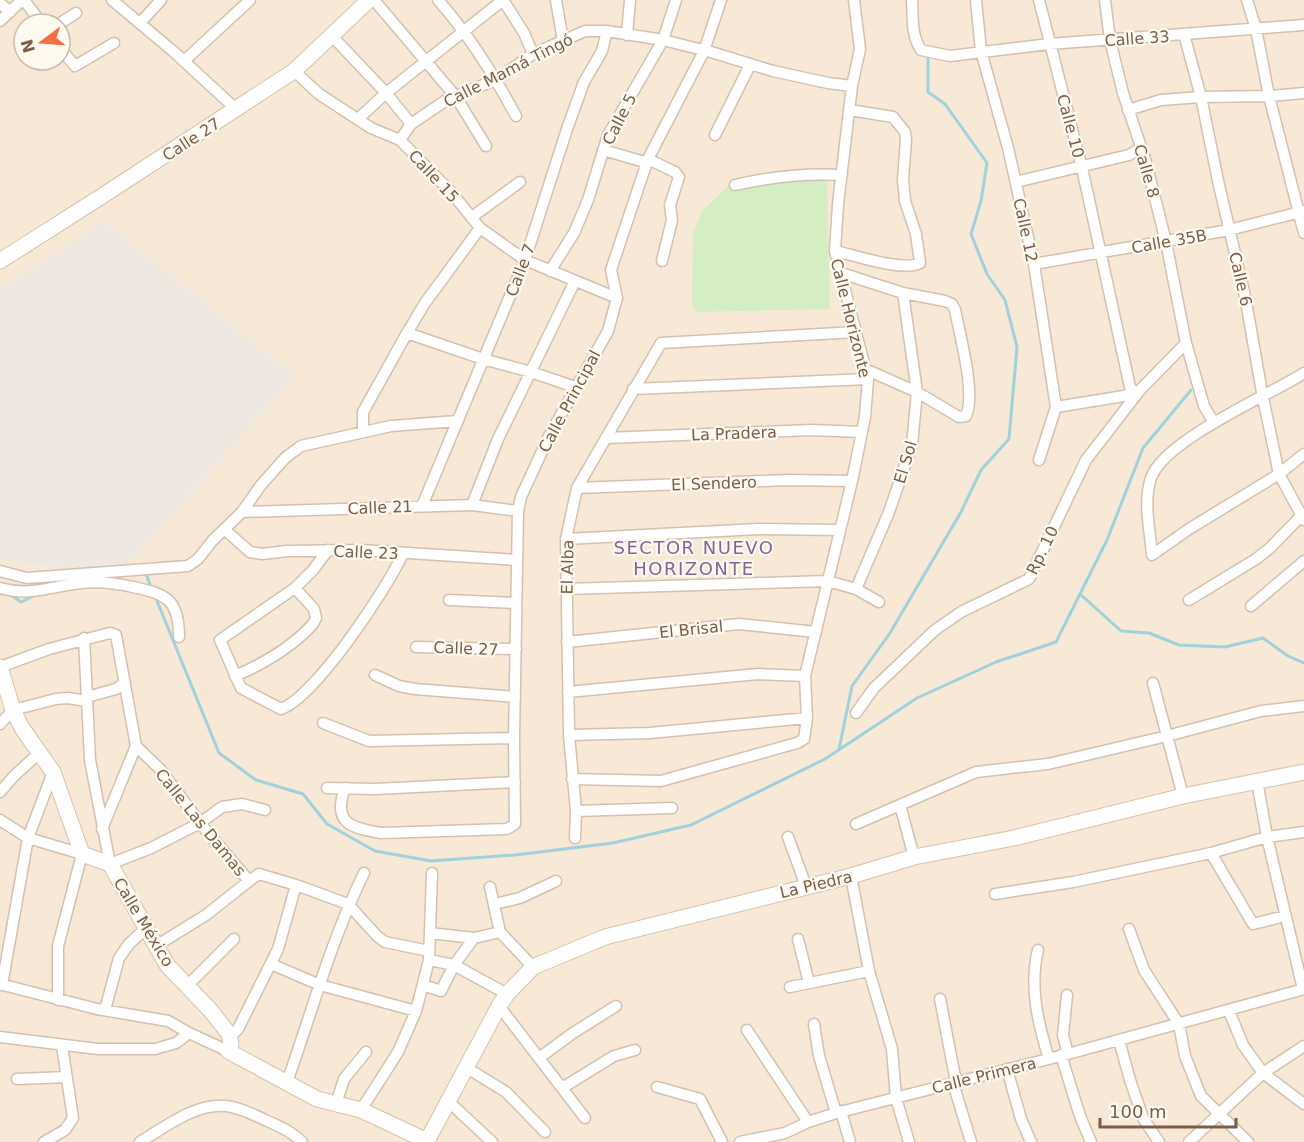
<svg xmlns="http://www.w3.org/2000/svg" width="1304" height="1142" font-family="'DejaVu Sans',sans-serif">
	<rect width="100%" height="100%" fill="#fef6e8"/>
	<path fill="#f7e9d6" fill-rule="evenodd" d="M0,0H1304V1142H0ZM24,24H60V60H24Z"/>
	<path fill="#efe8e1" d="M104,221L295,376L119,574L0,560V289Z"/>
	<path fill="#d4eec4" d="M827,178L830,309L696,312L692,305L693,234L702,211L729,185L749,179Z"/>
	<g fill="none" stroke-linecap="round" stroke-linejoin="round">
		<path stroke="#9fd1dd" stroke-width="3" d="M145,571L152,590
			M1080,594L1121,631L1149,633L1179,645L1225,647L1263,638L1288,656L1304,663
			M11,595L21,602L36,595
			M155,596L219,753L256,780L303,794L327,824L375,851L431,861L515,855L613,843L691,825L825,759L917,698L996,662L1056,642L1107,540L1143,448L1191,390
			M839,749L852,686L890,633L961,512L981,470L1009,439L1017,347L1005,300L987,274L971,234L981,201L987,163L945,104L928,92V59"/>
		<defs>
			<path id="street" d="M24,0L42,24
				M112,0L174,52L237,110
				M374,0L456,97L486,146
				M438,0C469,35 494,75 516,116
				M503,0L524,33L533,54
				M556,0L563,41
				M912,0C913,17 911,35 921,50L950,56L1049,44L1304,25
				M976,0L981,51L1008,148L1034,264L1056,407L1039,460
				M1039,0L1082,168L1130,387L1136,394
				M1105,0L1110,40L1123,93L1146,162L1166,242L1186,343L1204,406L1214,423
				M1247,0L1256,29L1269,96L1304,233
				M0,3L10,12
				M0,21L22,0
				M140,23L161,0
				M59,24L76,13
				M1184,34L1201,97L1218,181L1245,296L1263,398L1279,474L1304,520
				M627,35L630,0
				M332,36L386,93L411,124
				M60,48L75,66L114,43
				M184,61L250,0
				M294,71L319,94L371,128L400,140L452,193L480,228L525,260L617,298
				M1128,110L1161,100L1201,97L1269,96L1304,93
				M358,119L386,93L503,0
				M715,135L750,65
				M400,140L411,124L448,99L496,80L533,54L585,31H607L663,40L711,52L773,71L828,83L852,86
				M603,150L648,163
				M648,159L675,172L679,177L670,205L672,220L662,261
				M1016,182L1129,155L1141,148
				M735,185C770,177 806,173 842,175
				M472,217L520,182
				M835,251C854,255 903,272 920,263L916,234L905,201L903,180L906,139L905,132L893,117L850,110
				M1034,264L1229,230L1304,211
				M550,271L574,233L588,200L608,135L663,40L676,0
				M841,273L903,293L945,301L952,304L955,310C960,336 976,393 966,416L959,417L917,392L867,370
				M407,333L483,359L531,372L575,387
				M1304,373C1268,396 1164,440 1151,478C1143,502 1150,530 1152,555L1189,529L1279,474L1304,454
				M633,389L868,379
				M1056,407L1136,394
				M363,432V412L407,333L425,303L480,228
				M606,438L811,430L862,432
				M577,488L790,480L852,481
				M472,505L498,439L575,281
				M422,506L525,260L567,129L584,82L602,51L607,31
				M242,512L472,505L518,511
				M224,529L250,552L262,554L287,551L361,550L517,560
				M566,539L758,529L839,530
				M328,550L313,570L295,588L220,640L241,688L281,709C315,697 388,588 403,553
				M0,571L27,578L188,566L198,559L213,540L242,512L261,485L285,458L301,446L391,426L457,421
				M0,588C33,597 50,586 82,583C100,581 115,583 133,587C166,594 179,599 179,637
				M566,589L828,581L856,589L879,602
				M856,589L889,512L912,445L917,392L903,293
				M449,600L516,603
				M1189,600L1256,559L1270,548L1301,516
				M1251,606L1304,561
				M84,638L90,760L110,864L151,848L200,823L222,807L242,804L265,810
				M567,642L739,624L816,632
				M416,647L516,649
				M0,667L49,649L110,633L116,635L136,746L102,829
				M375,675L399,686L415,689L515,697
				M235,676C263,664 292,647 313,624L316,618L314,609L295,588
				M1153,683L1183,796
				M568,692L758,674L805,676
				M87,697L116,689L125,683
				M856,713L874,688L935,630L961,612L1029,579L1086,460L1140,390L1186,343
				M323,723L369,741L514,738
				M0,724L13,710L56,699L68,698L87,701
				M569,735L650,733L807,718
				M136,746L161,770L200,823L249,881L259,874L296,885L348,904L377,936L385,942L429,951
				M572,779L661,781L797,743L804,739L807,718L805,676L852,481L865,417L868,379L835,251L838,204L852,86L860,49L854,0
				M1257,781L1267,837L1303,989
				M327,788L375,789L515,782
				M345,788C332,823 351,828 381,833L507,829L515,824L514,738L518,511L521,497L549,436L608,331L617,298L611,270L648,159L704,51L721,0
				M0,792L14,776L39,753
				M900,805L914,857
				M576,811L672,808
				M0,820L28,838L82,854L58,946V1000
				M856,824L976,772L1048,764L1167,736L1261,711L1304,706
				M788,837L806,886
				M575,838L576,811L569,735L566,539L577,488L661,343L856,332
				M1211,853L1253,924L1285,916
				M851,876L869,971L892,1049L896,1098L909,1142
				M490,887L500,932L533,967
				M995,894L1073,882L1211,853L1267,837L1304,832
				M494,904L520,898L556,881
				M1129,929L1144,970L1179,1024L1185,1056L1201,1096L1248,1142
				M430,933L474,938L500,932
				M798,939L809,983
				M156,946L206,915L249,881
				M1038,950C1029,987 1038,1023 1049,1059
				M429,960L454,965L507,994
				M271,964L320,985L416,1011
				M0,984L97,1009L168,1021L189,1033L228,1051
				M2,985L28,838L53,772
				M423,985L441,991L454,965L474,938
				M187,986L234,939
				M790,987L869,971
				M1067,995L1063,1035L1068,1054
				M940,999L956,1082
				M499,1006L585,1118
				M105,1010L119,958L129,944L146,928
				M1229,1011L1243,1045L1263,1073L1304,1104
				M814,1024L819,1056L836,1113
				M747,1030L808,1122
				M0,1037L98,1049H155L176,1043L189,1033
				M230,1037L238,1029L278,949L296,885
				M1119,1040L1130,1080L1143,1118L1159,1142
				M1061,1055L1080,1116L1091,1142
				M539,1058L573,1033L616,1006
				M467,1068L506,1092L545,1132
				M1007,1069L1021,1119L1031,1142
				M17,1079L67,1077
				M287,1082C312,1012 331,940 364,873
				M953,1083L971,1142
				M657,1087L700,1099L722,1142
				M562,1088L614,1056L635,1050
				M448,1101L492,1142
				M336,1104L344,1079L366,1052
				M361,1110L398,1052L416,1011L429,960L432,873
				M841,1111L850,1142
				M44,1142L65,1130L73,1118L62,1046
				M140,1142C165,1127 195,1103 226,1106C238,1107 250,1113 261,1118C276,1125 290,1130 302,1142
				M740,1142L785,1133L808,1122L836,1113L1068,1054L1304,989
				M1189,1142L1263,1073L1304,1046"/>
			<path id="secondary" d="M0,261L99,198L294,71L369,0
				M0,667L13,710L22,728L53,772L82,854L110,864L167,965L211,1011L229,1034L231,1044L228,1051L317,1099L361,1110L427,1141L499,1006L507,994L533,967L605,937L851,876L914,857L1014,838L1183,796L1304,772"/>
		</defs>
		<use href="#street" stroke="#d4c0af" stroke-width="13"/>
		<use href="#secondary" stroke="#d8c1ab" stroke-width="17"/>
		<use href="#street" stroke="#fff" stroke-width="10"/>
		<use href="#secondary" stroke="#fff" stroke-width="15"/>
	</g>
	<g text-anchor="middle" stroke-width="4.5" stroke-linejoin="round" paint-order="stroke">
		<g font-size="16" fill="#7b5c49" stroke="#fffaf0">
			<text transform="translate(1137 38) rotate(-4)" y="6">Calle 33</text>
			<text transform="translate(508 70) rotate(-27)" y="6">Calle Mamá Tingó</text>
			<text transform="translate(619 119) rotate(-63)" y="6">Calle 5</text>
			<text transform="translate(1071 126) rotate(75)" y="6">Calle 10</text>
			<text transform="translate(191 139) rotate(-33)" y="6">Calle 27</text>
			<text transform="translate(1147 171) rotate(74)" y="6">Calle 8</text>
			<text transform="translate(434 176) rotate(47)" y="6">Calle 15</text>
			<text transform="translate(1026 230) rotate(78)" y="6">Calle 12</text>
			<text transform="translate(1169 241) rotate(-10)" y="6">Calle 35B</text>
			<text transform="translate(520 270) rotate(-69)" y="6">Calle 7</text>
			<text transform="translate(1241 279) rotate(77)" y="6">Calle 6</text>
			<text transform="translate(851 318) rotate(76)" y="6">Calle Horizonte</text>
			<text transform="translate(569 401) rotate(-62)" y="6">Calle Principal</text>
			<text transform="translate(734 433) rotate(-2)" y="6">La Pradera</text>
			<text transform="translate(905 462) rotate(-73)" y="6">El Sol</text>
			<text transform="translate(714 483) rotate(-2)" y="6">El Sendero</text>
			<text transform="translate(380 507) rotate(-2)" y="6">Calle 21</text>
			<text transform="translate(1042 550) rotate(-64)" y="6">Rp. 10</text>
			<text transform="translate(366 552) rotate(2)" y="6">Calle 23</text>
			<text transform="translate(567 567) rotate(-89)" y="6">El Alba</text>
			<text transform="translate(691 629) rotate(-6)" y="6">El Brisal</text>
			<text transform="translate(466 648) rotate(2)" y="6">Calle 27</text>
			<text transform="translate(201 822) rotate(51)" y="6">Calle Las Damas</text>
			<text transform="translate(816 884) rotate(-13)" y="6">La Piedra</text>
			<text transform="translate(144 922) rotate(59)" y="6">Calle México</text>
			<text transform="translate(984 1075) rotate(-14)" y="6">Calle Primera</text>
		</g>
		<g font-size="18" letter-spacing="1.5" fill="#876198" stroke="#fffaf0">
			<text x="694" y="554">SECTOR NUEVO<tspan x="694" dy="21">HORIZONTE</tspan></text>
		</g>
	</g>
	<g transform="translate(42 42) rotate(254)"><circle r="28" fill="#fffaf0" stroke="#cabbad" stroke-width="1.5"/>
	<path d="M0-4.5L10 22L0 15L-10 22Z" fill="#f27043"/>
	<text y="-9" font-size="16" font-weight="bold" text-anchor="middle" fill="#7b5c49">N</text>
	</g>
	<path d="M1100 1118v9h136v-9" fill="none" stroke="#7b5c49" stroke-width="3"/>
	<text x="1109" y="1118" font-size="18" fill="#7b5c49" stroke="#fffaf0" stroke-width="4.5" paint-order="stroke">100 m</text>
</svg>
